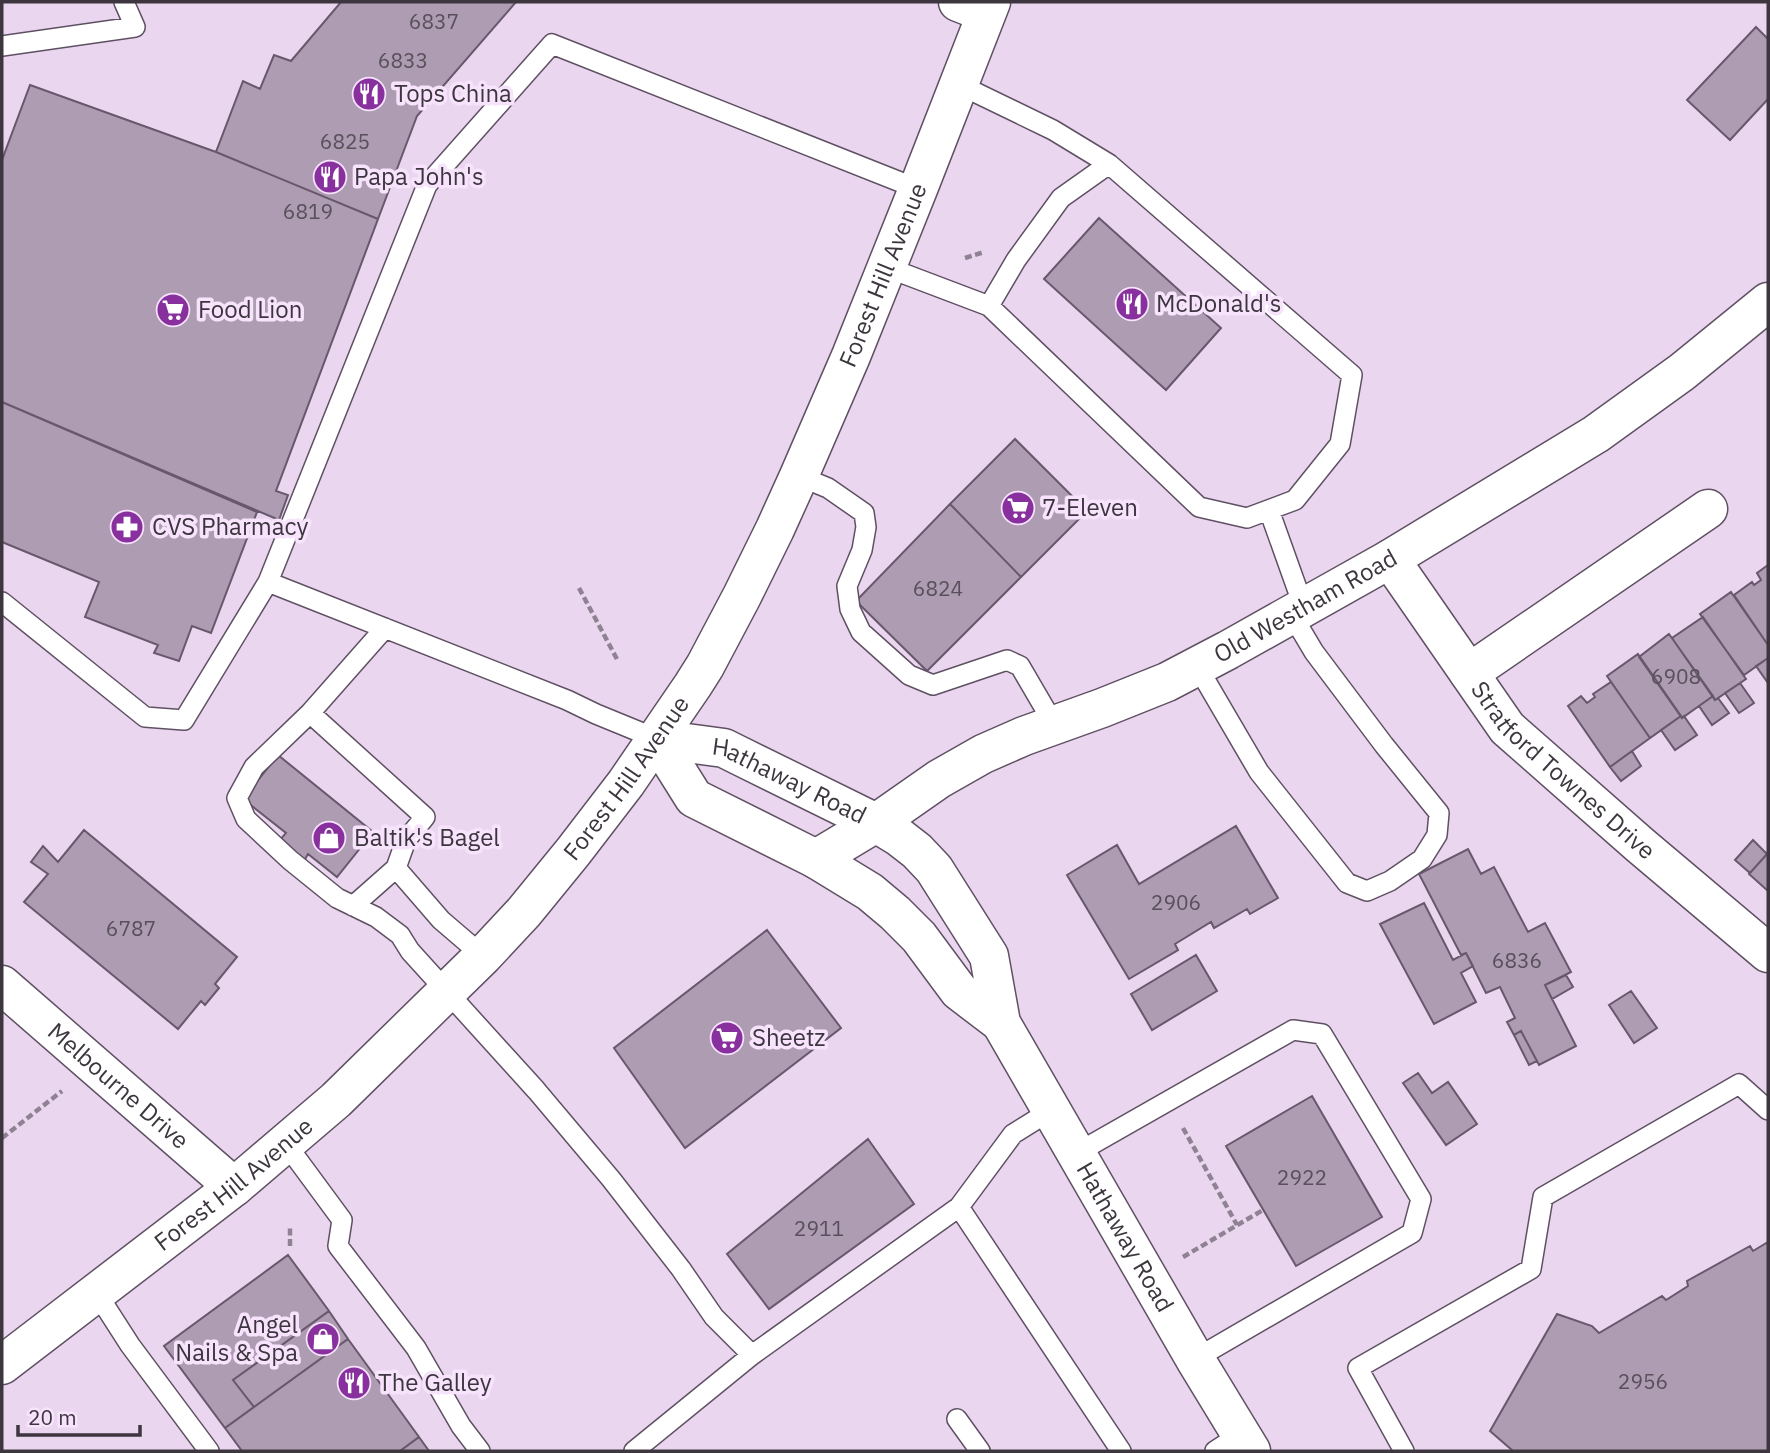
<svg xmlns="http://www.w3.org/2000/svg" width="1770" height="1453" font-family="'IBM Plex Sans',sans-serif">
	<rect width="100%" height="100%" fill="#ead7ef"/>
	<path fill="#ae9cb2" stroke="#68586c" stroke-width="2" d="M341,2H516L417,116L378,219L216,152L243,81L260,89L274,55L291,61Z
		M1756,27L1768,39V99L1730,140L1687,100Z
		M30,85L216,152L378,219L276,491L288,495L279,520L2,402V160Z
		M1099,218L1221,328L1166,390L1044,279Z
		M2,402L257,512L211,633L192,626L179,661L154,653L158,645L85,617L99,582L2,542Z
		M1015,439L1087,511L1021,577L950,504Z
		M950,504L1021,577L927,671L856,601Z
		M1768,565V645L1734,595L1752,582L1754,585L1761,580L1757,573Z
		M1731,592L1768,645V658L1744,675L1700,614Z
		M1703,617L1746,679L1715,700L1672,638Z
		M1669,634L1713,696L1682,718L1639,657Z
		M1638,654L1681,716L1650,738L1607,676Z
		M1768,658V683L1756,666Z
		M1611,682L1650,738L1610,767L1568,706L1581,696L1587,703L1595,697L1593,694Z
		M1740,683L1754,703L1739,713L1725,693Z
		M1713,696L1715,700L1718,698L1729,713L1712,725L1699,706Z
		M1681,716L1682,718L1684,716L1697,735L1675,750L1661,730Z
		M1632,751L1641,766L1621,781L1610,767Z
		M278,755L373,832L337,877L308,854L304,861L279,841L286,833L243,799Z
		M1236,826L1278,898L1250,914L1247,909L1214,928L1211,922L1175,944L1178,950L1129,979L1067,875L1117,845L1139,884Z
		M84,830L237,957L215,984L219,988L205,1005L201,1001L178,1029L24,902L48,874L31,862L43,846L58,862Z
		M1753,840L1767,854L1750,873L1735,860Z
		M1468,849L1481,874L1494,867L1528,932L1545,923L1571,972L1545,985L1576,1046L1539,1065L1521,1031L1514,1035L1507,1022L1515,1018L1500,987L1486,993L1466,953L1461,955L1419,874Z
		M1768,853V891L1749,874Z
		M1424,903L1453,960L1466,953L1473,966L1461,973L1476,1002L1434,1024L1380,924Z
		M767,930L841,1028L685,1148L614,1048Z
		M1196,955L1217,991L1152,1030L1131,994Z
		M1566,975L1573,987L1552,999L1545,985Z
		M1631,991L1657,1028L1634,1043L1609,1005Z
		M1521,1031L1537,1061L1529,1065L1514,1035Z
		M1418,1073L1432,1093L1448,1082L1477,1124L1446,1145L1403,1083Z
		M1312,1096L1382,1217L1296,1266L1226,1146Z
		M868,1139L914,1204L769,1309L727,1254Z
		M1768,1242V1451H1513L1490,1431L1557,1314L1592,1326L1599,1333L1662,1296L1666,1300L1688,1286L1687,1281L1750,1246L1753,1251Z
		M288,1255L329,1311L233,1380L254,1407L225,1428L164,1346Z
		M329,1311L348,1339L254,1407L233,1380Z
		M348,1339L419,1437L400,1451H242L225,1428Z
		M419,1437L429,1451H400Z"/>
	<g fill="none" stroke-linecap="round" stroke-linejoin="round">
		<defs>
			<path id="service" d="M2,46L135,27L124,2
				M886,267L989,306L1199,507L1247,518L1295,500L1340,444L1352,375L1109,164L1053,130L958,84
				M989,306L1016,260L1061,198L1109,164
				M799,476L828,488L864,513L866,527L862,550L847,586L850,609L861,632L909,675L933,685L1007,660L1020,666L1055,726
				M1269,510L1304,608
				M2,602L145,717L184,720L268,582
				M1197,666L1259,772L1347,883L1367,891L1390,881L1422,859L1437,835L1439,813L1384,745L1314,652L1292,615
				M310,713L385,628
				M657,739L596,714L567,700L268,582L427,185L552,44L918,189
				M353,906L396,868
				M483,956L441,920L396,868L406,840L425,817L310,713L254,767L237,798L246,819L290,860L337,898L376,917L400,935L410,951L536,1090L611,1179L681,1269L714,1317L752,1355
				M286,1144L342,1220L338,1246L416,1348L461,1426L480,1451
				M1075,1154L1293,1030L1322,1034L1421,1199L1412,1233L1195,1359
				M959,1207L1121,1451
				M96,1292L130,1345L209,1451
				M957,1419L980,1451
				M634,1451L752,1355L959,1207L1013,1134L1050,1111
				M1215,1451L1241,1434
				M1404,1451L1358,1368L1531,1269L1543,1197L1739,1084L1768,1110"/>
			<g id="minor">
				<path d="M958,2L986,13"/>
				<path id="s1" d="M1390,559L1507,728L1640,845L1768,953"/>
				<path d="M1469,673L1708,509"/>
				<path id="s2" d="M816,859L876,823L939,779L983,754L1024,736L1102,708L1167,682L1228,650L1390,559L1596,434L1682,372L1768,302"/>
				<path id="s3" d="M2,985L234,1187"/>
			</g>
			<g id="tertiary">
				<path id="s4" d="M657,739L724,748L738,755L876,823L899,837L917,851L934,869L989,956L1001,1023L1195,1359L1251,1451"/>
				<path d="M657,739L694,798L816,859L870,892L895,913L919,937L959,991L1001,1023"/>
			</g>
			<g id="secondary">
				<path id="s5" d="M2,1365L234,1187L336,1100L483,956L524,912L573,852L626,783L693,685L705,666L742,596L775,529L799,476L851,356L918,189L991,2"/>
			</g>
		</defs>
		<use href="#service" stroke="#5f5063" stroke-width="22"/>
		<use href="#minor" stroke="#5f5063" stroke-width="41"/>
		<use href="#tertiary" stroke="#5f5063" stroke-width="41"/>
		<use href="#secondary" stroke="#5f5063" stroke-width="41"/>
		<path stroke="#8f8393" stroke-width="4.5" stroke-dasharray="7 3.5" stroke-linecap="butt" d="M965,258L984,252
			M579,588L618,661
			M1183,1128L1237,1225
			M2,1138L62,1091
			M290,1246V1225
			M1183,1257L1263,1210"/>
		<use href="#service" stroke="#fff" stroke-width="19"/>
		<use href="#minor" stroke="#fff" stroke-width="38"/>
		<use href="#tertiary" stroke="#fff" stroke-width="38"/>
		<use href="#secondary" stroke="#fff" stroke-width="38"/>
	</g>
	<defs>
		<symbol id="restaurant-disc" viewBox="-11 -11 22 22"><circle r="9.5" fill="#88319e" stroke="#f7e4fc"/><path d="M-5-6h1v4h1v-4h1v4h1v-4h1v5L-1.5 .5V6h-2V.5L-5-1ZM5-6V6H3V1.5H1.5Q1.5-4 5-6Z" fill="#fff"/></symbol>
		<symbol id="supermarket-disc" viewBox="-11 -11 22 22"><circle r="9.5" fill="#88319e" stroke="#f7e4fc"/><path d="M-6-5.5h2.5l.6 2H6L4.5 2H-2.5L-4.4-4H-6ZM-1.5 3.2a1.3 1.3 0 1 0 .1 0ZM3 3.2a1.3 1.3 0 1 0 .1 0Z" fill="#fff"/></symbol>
		<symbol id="pharmacy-disc" viewBox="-11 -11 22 22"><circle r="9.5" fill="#88319e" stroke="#f7e4fc"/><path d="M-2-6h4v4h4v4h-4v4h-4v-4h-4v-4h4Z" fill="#fff"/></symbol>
		<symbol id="shop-disc" viewBox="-11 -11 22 22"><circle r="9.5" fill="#88319e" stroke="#f7e4fc"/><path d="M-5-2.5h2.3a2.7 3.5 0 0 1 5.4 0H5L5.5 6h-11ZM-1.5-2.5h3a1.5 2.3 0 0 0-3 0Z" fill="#fff"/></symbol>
	</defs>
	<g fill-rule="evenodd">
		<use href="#restaurant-disc" x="350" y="75" width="38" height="38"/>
		<use href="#restaurant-disc" x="311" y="158" width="38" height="38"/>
		<use href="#restaurant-disc" x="1113" y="285" width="38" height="38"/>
		<use href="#supermarket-disc" x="154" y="291" width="38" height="38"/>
		<use href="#supermarket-disc" x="999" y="489" width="38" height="38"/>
		<use href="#pharmacy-disc" x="108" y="508" width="38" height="38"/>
		<use href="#shop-disc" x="310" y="819" width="38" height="38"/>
		<use href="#supermarket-disc" x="708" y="1019" width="38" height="38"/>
		<use href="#shop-disc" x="304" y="1320" width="38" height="38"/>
		<use href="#restaurant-disc" x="335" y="1364" width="38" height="38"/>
	</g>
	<g text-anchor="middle" stroke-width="7" stroke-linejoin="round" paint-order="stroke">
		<g font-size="21" fill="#59505c">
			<text x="434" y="29">6837</text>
			<text x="403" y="68">6833</text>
			<text x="345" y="149">6825</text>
			<text x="308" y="219">6819</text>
			<text x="938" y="596">6824</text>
			<text x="1676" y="684">6908</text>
			<text x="1176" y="910">2906</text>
			<text x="131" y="936">6787</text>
			<text x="1517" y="968">6836</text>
			<text x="1302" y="1185">2922</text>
			<text x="819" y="1236">2911</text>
			<text x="1643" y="1389">2956</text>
		</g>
		<g font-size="24" fill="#3d363f" stroke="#f7e4fc" text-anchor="start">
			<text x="394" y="102">Tops China</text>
			<text x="354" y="185">Papa John's</text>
			<text x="1156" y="312">McDonald's</text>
			<text x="198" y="318">Food Lion</text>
			<text x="1042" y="516">7-Eleven</text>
			<text x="152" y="535">CVS Pharmacy</text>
			<text x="354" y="846">Baltik's Bagel</text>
			<text x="752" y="1046">Sheetz</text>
			<text x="298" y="1333" text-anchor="end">Angel<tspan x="298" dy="28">Nails &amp; Spa</tspan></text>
			<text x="378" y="1391">The Galley</text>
		</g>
		<g font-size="24" fill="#3d363f" stroke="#f7e4fc">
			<text dy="8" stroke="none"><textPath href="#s5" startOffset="1428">Forest Hill Avenue</textPath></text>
			<text dy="8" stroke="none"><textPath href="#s2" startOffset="553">Old Westham Road</textPath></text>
			<text dy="8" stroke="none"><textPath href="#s1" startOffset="275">Stratford Townes Drive</textPath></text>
			<text dy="8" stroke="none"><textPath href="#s5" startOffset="861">Forest Hill Avenue</textPath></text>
			<text dy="8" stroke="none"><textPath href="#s4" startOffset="140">Hathaway Road</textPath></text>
			<text dy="8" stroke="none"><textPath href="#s3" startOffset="154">Melbourne Drive</textPath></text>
			<text dy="8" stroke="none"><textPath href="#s5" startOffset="294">Forest Hill Avenue</textPath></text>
			<text dy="8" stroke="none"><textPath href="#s4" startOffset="730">Hathaway Road</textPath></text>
		</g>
	</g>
	<rect width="1770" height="1453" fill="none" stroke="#3d363f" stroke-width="7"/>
	<path d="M18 1425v10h122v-10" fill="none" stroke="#3d363f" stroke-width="3.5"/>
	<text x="28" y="1425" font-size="21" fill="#3d363f" stroke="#f7e4fc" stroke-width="5" paint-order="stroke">20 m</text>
</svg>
